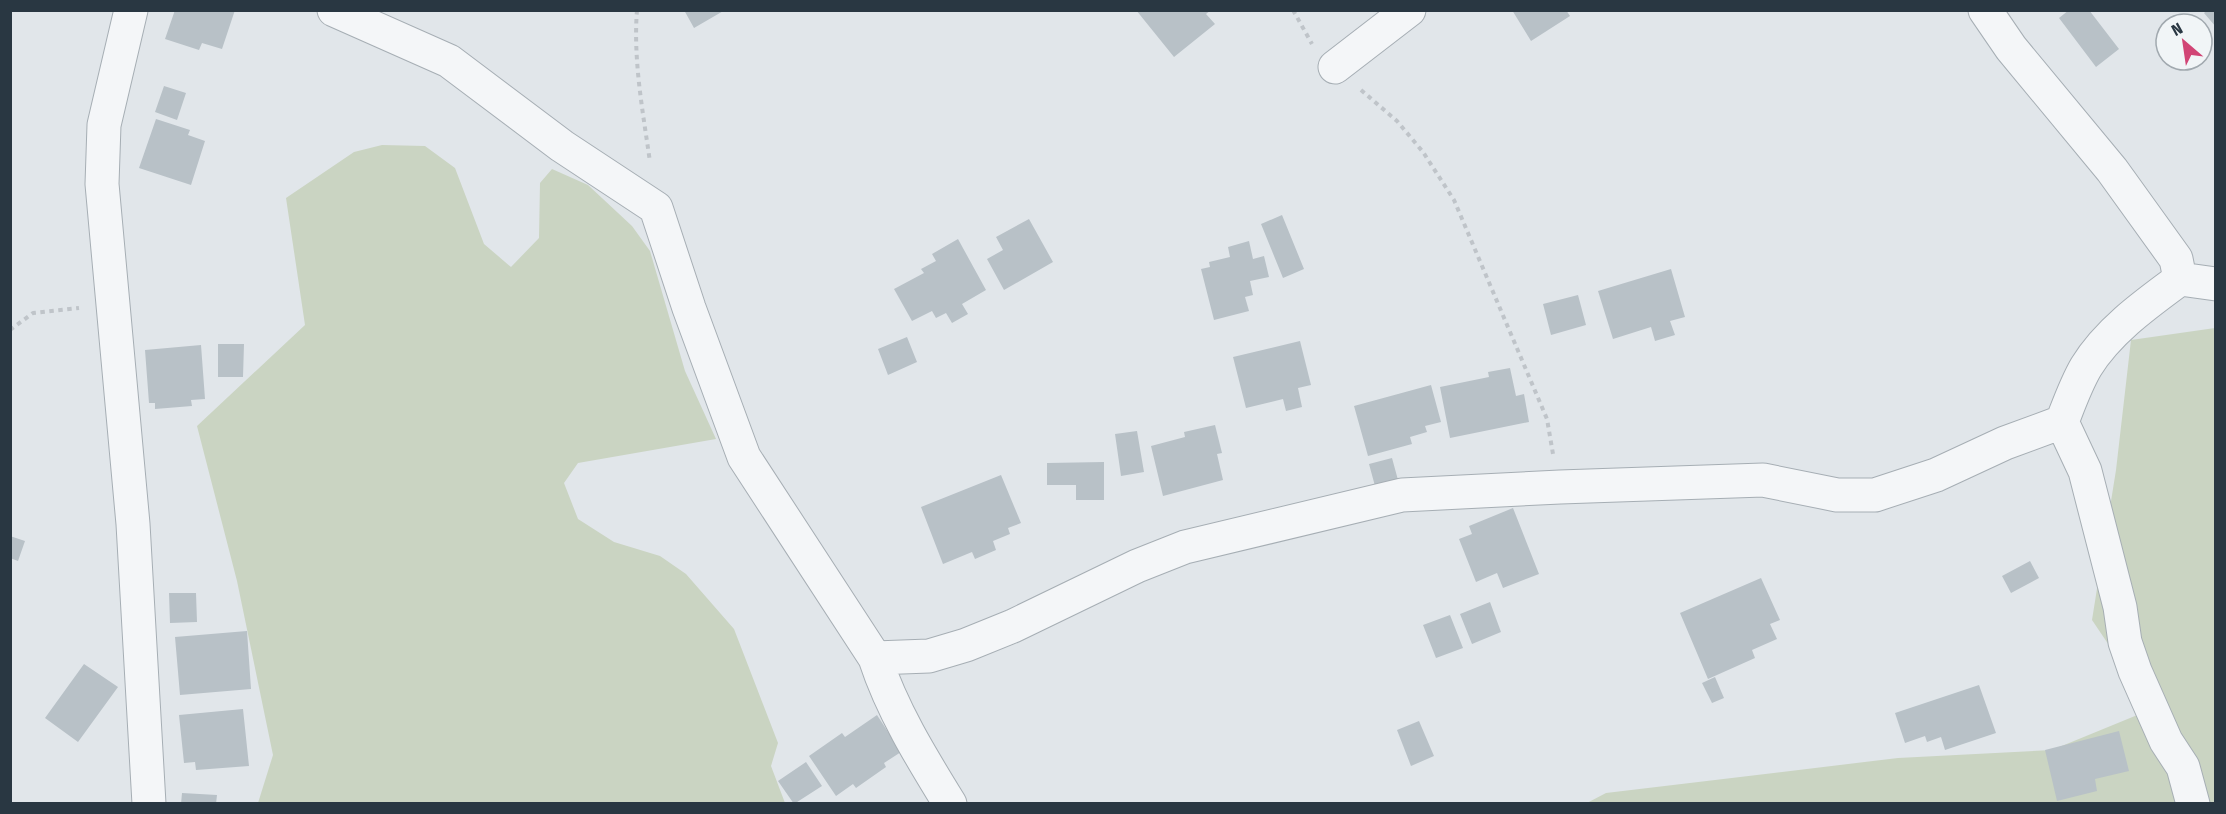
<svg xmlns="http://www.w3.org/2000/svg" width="2226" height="814" font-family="'Fira Sans Condensed',sans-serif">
	<rect width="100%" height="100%" fill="#e1e6ea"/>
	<path fill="#cad4c2" d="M382,145L425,146L455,168L484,244L511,267L539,238L540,183L552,169L588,185L632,226L650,251L685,371L716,439L578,463L564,483L578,519L614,542L660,556L686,574L734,629L778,743L771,766L785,803H258L273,755L237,581L197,426L305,325L286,198L354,152Z
		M2215,328V803L1585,804L1606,793L1898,758L2052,750L2152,709L2092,620L2116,470L2131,340Z"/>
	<path fill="#b8c1c7" d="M175,10H235L222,49L202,43L199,50L165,39Z
		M684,10H725L694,28Z
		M1136,10H1211L1206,14L1215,24L1174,57Z
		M1512,10H1566L1570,16L1531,41Z
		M2069,10H2089L2119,49L2096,67L2059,18Z
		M2207,10H2216V27L2204,13Z
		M164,86L186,93L177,120L155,112Z
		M156,119L190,130L188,135L205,141L191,185L139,168Z
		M1282,215L1304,269L1283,278L1261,224Z
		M1029,219L1053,262L1004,290L987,259L1003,250L996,237Z
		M958,239L986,290L962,304L968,314L952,323L946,313L936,318L932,311L912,321L894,289L924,273L921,269L936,261L932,254Z
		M1249,241L1253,259L1264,256L1269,277L1250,281L1253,295L1245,297L1249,311L1214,320L1201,269L1210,267L1209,262L1230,257L1228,247Z
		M1671,269L1685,317L1670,321L1675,335L1655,341L1651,327L1613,339L1598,291Z
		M1578,295L1586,325L1551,335L1543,304Z
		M907,337L917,362L888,375L878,349Z
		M1300,341L1311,385L1298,388L1302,407L1286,411L1283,399L1246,408L1233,357Z
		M218,344H244L243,377H218Z
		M201,345L205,399L191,400L192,406L155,409V403H149L145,350Z
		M1510,368L1516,396L1524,394L1529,422L1450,438L1440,387L1489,377L1488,372Z
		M1431,385L1441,422L1425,426L1427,432L1410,437L1412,444L1368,456L1354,406Z
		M1215,425L1222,453L1217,454L1223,480L1163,496L1151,446L1185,437L1184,432Z
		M1137,431L1144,472L1121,476L1115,434Z
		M1392,458L1398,480L1375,486L1369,464Z
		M1104,462V500H1076V485H1047V463Z
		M1001,475L1021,523L1008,528L1010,534L993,541L996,550L975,559L972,552L943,564L921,507Z
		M1513,508L1539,574L1503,588L1497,573L1476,582L1459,539L1472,534L1469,526Z
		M10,536L25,541L18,561L10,558Z
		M2030,561L2039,578L2011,593L2002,576Z
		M1761,578L1780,620L1770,624L1777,639L1752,650L1755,658L1708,679L1680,613Z
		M169,593H196L197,622L170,623Z
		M1490,602L1501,632L1472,644L1460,614Z
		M1450,615L1463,648L1436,658L1423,625Z
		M247,631L251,689L180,695L175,637Z
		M84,664L118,687L78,742L45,718Z
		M1715,677L1724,698L1712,703L1702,683Z
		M1979,685L1996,733L1945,750L1941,737L1927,742L1925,736L1905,743L1895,713Z
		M243,709L249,766L196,770L195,762L184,763L179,715Z
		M877,715L901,752L884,763L886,767L856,788L853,784L836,796L809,756L842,733L845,737Z
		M1419,721L1434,756L1411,766L1397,730Z
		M2119,731L2129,771L2095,779L2097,791L2057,801L2045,750Z
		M806,762L822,786L794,804L778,781Z
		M182,793L217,795L216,804H181Z"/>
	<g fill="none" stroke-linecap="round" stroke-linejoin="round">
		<defs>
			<path id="minor" d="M131,10L104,125L102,184L133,524L149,804
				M334,10L449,61L562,146L656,208L689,308L744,457L875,658C892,710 921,757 950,804
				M1985,10L2011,48L2112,170L2176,259L2180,279
				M1335,67L1409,10
				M2062,422L2085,471L2120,607L2125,642L2135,671L2166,741L2183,767L2193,804
				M875,658L929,656L966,645L1013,626L1137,566L1185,547L1402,495L1560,487L1763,480L1837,495H1875L1936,475L2005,443L2062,422C2069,404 2076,384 2086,367C2108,331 2146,304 2180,279L2216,284"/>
		</defs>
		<use href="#minor" stroke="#a6aeb4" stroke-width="35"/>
		<path stroke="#bfc4c9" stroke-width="4" stroke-dasharray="4.5 4.5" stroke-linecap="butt" d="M637,10C633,61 643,112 650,162
			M1293,10L1312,44
			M1361,90L1397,121L1423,152L1454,200L1547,419L1553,454
			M10,330L33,313L79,308"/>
		<use href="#minor" stroke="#f4f6f8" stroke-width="33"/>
	</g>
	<rect width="2226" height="814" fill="none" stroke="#293742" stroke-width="24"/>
	<g transform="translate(2184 42) rotate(331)"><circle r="28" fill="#f1f5f7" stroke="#a1a9af" stroke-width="1.5"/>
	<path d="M0-4.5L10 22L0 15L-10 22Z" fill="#d14475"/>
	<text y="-9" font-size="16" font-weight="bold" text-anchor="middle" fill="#293742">N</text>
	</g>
</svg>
